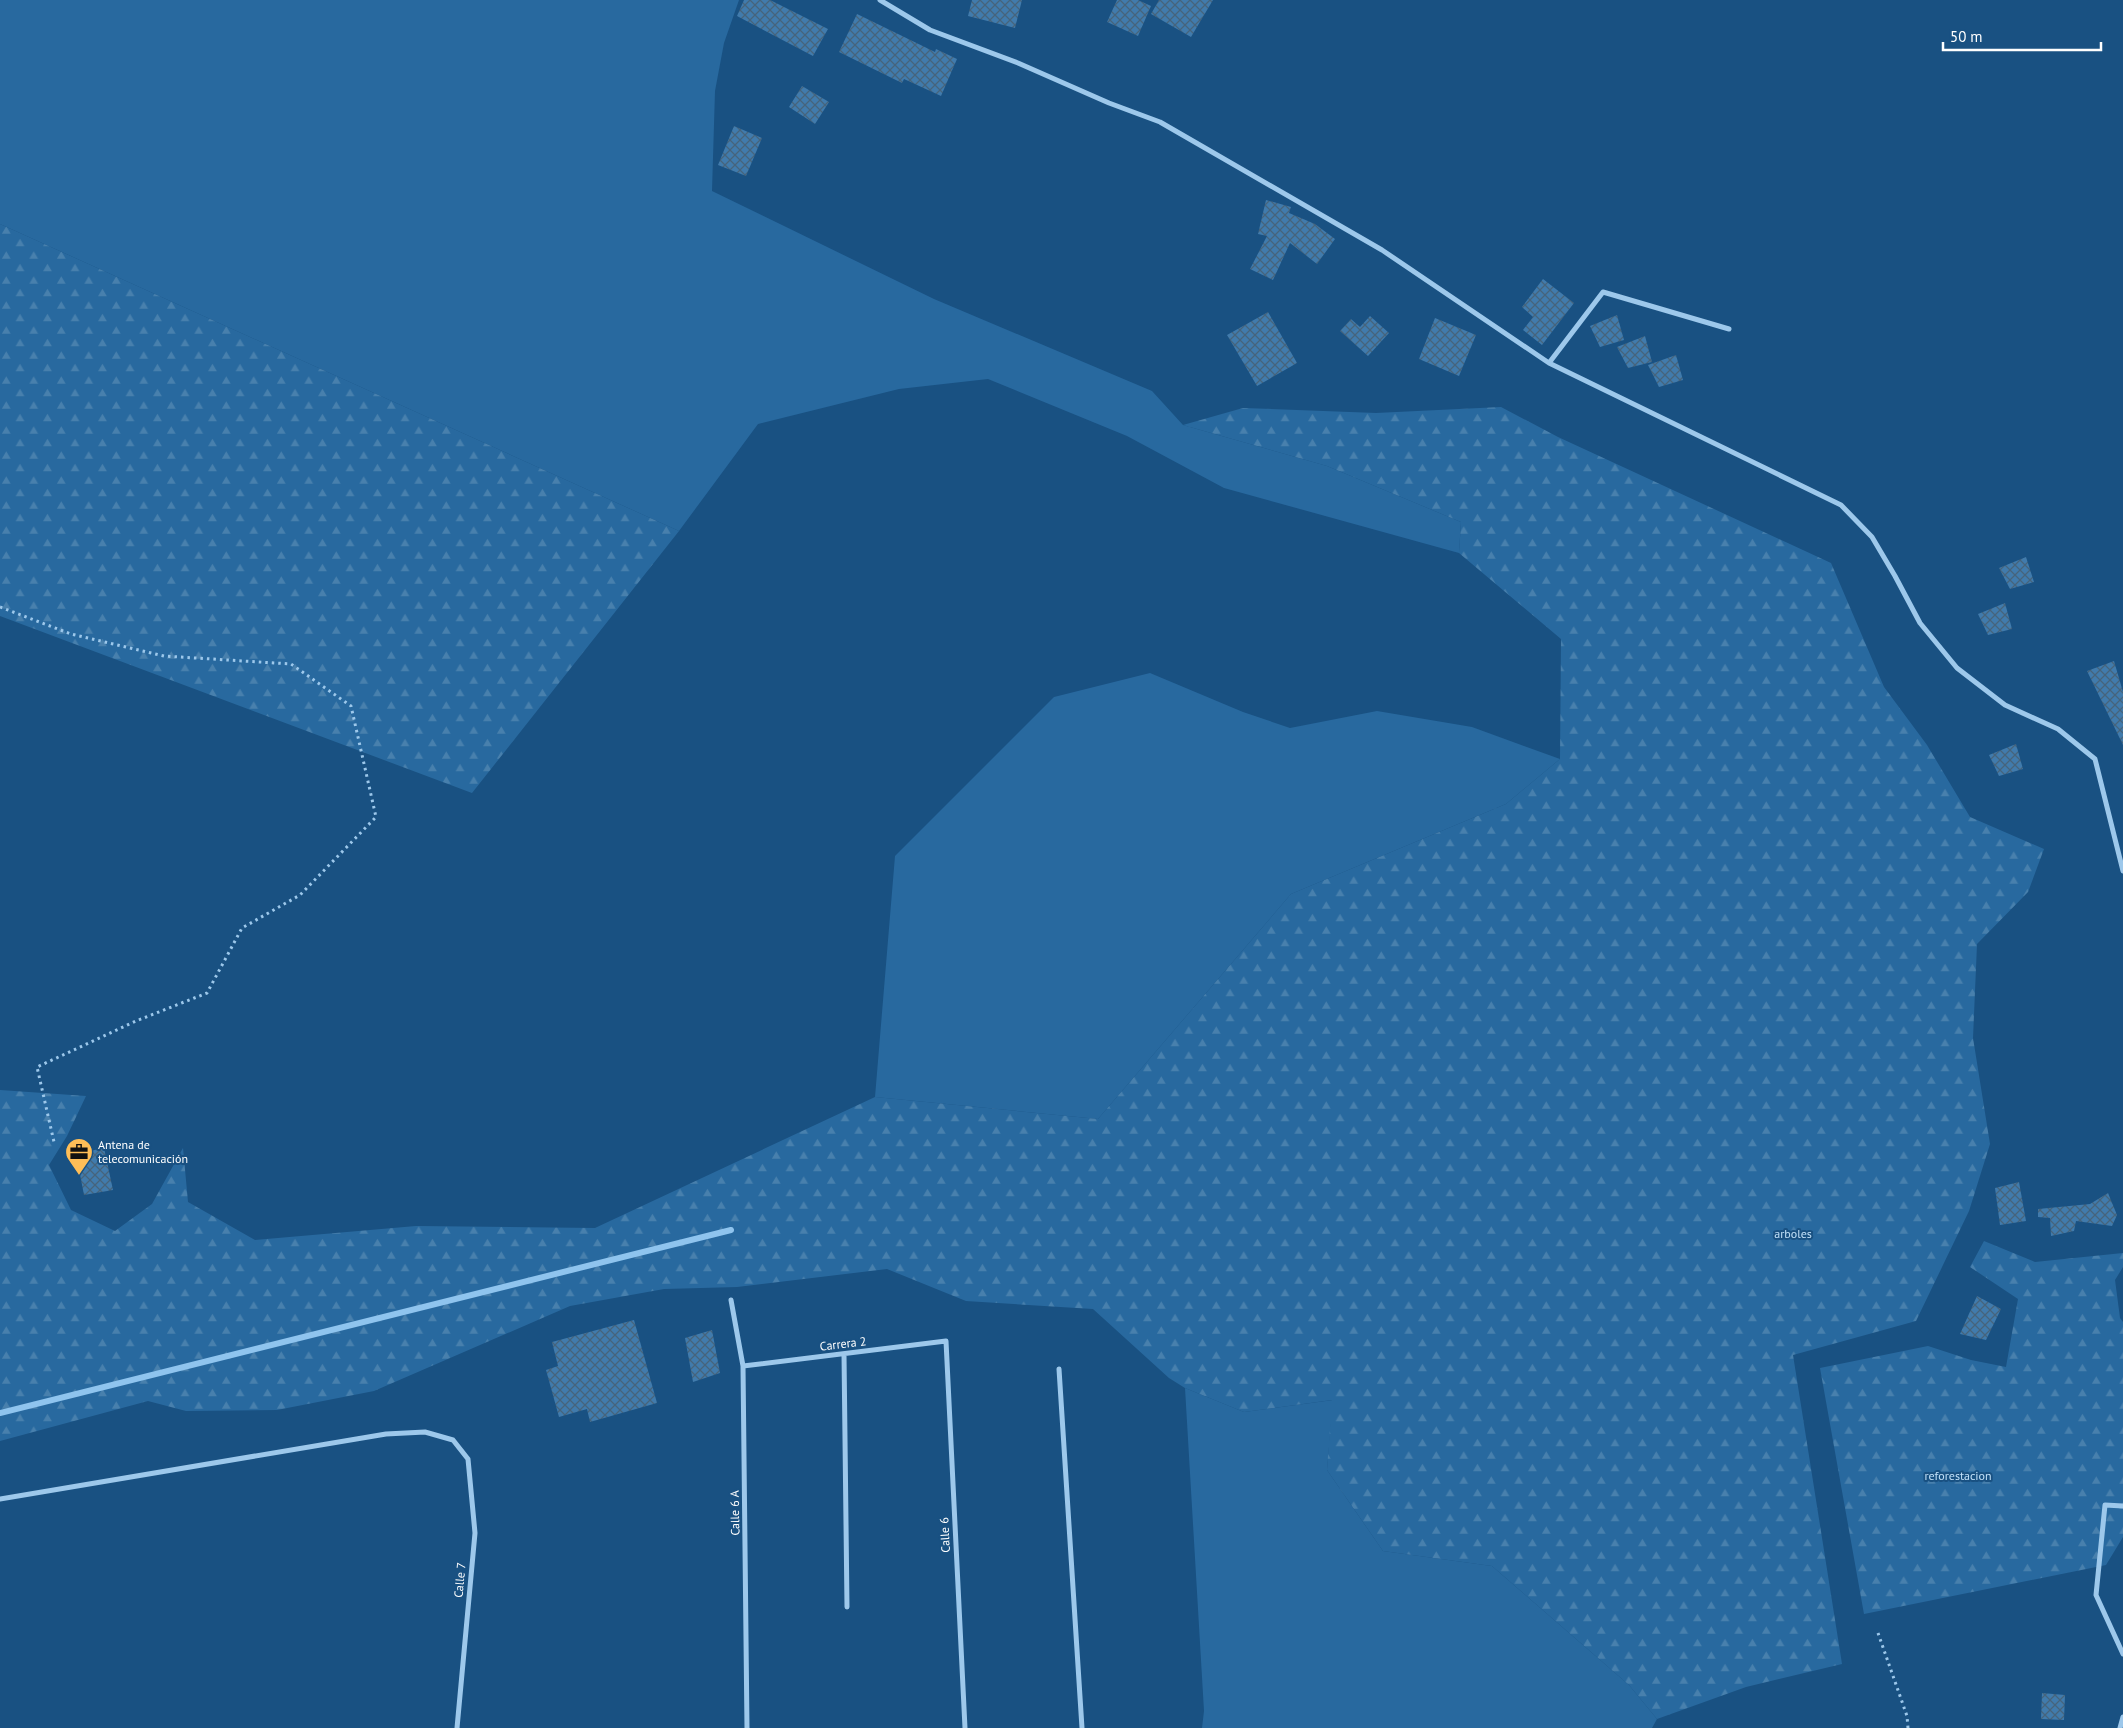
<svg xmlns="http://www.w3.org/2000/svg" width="2123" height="1728" font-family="'PT Sans',sans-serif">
	<defs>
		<pattern id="forest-firs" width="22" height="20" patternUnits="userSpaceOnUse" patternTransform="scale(1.25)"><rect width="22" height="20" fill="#28699f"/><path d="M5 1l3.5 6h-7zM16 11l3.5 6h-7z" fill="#4880ad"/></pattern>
		<pattern id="building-cross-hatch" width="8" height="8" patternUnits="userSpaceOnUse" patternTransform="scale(1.25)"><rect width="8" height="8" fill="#417bac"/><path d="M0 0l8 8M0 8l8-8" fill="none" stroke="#46647c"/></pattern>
	</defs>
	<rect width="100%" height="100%" fill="#195182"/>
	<path fill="#28699f" d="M0,0H739L724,43L715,91L712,191L934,299L1152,391L1183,425L1327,466L1461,522L1459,553L1224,488L1127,436L988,379L899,389L758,424L679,531L0,224Z
		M1150,673L1243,712L1290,728L1377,711L1472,727L1560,759L1506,804L1291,894L1098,1119L875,1097L895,856L1054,697Z
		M1185,1388L1244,1412L1333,1400L1327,1470L1383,1551L1492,1566L1629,1685L1657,1719L1652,1728H1202L1204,1711Z"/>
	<path fill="url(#forest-firs)" d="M0,224L679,531L472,793L0,616Z
		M1501,407L1558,437L1831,563L1884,687L1927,745L1970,817L2044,849L2028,892L1977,944L1973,1038L1990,1144L1969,1211L1916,1321L1793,1355L1842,1664L1746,1687L1657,1719L1629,1685L1492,1566L1383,1551L1327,1470L1332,1400L1244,1412L1185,1388L1169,1378L1093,1309L966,1301L887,1269L737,1287L664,1289L570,1306L374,1391L277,1410L186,1411L148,1401L0,1441V1090L86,1096L67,1136L49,1165L71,1210L115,1231L152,1204L183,1148L188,1202L255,1240L416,1226L595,1228L875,1097L1098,1119L1291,894L1506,804L1560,759L1561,639L1459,553L1461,522L1327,466L1183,425L1243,408L1376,413Z
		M1984,1241L2035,1262L2123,1253V1267L2115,1280L2120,1318L2123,1322V1537L2106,1565L1864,1614L1820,1368L1928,1346L1971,1360L2006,1367L2018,1299L1970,1267Z"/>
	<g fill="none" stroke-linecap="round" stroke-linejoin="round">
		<path stroke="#8fc4ee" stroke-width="6" d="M0,1413L731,1230"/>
	</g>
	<path fill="url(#building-cross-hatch)" d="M744,0H770L828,29L813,56L737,16Z
		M972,0H1022L1015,28L968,16Z
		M1117,0H1138L1151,6L1138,36L1107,22Z
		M1159,0H1213L1191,37L1151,14Z
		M857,14L935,52L936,49L957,59L941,96L904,79L902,83L839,52Z
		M802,86L829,102L815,124L789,107Z
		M734,126L762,138L746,176L718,165Z
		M1266,200L1291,207L1289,213L1315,224L1335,239L1317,264L1290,243L1273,280L1250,269L1267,236L1258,234Z
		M1543,279L1574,303L1542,345L1523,330L1533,317L1522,307Z
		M1268,312L1297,363L1257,386L1227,335Z
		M1617,315L1624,340L1600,347L1590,326Z
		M1370,316L1389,333L1368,356L1340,331L1351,319L1360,327Z
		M1435,318L1476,335L1459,376L1419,359Z
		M1645,336L1652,362L1628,368L1617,347Z
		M1676,355L1683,380L1659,387L1648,365Z
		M2026,557L2034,582L2010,589L1999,568Z
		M2005,603L2012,629L1988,635L1978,614Z
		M2114,661L2123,692V745L2087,671Z
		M2016,744L2023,769L1999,776L1989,755Z
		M104,1148L113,1190L84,1195L76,1154Z
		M2019,1182L2026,1221L2000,1225L1995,1188Z
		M2108,1193L2117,1215L2112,1226L2076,1221L2074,1231L2051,1236L2050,1218L2038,1217V1209L2090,1204Z
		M1977,1296L2001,1309L1986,1340L1960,1334Z
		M634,1320L657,1403L590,1422L587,1409L559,1417L546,1370L558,1366L552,1342Z
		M712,1330L720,1373L693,1382L685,1338Z
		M2042,1693L2065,1695L2064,1720L2041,1719Z"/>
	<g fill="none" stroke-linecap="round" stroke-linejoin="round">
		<path stroke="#9dc8eb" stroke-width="3" stroke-dasharray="2.5 4" stroke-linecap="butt" d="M0,607L71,634L164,656L291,664L351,706L376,817L300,895L242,928L207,993L136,1021L37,1067L54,1142
			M1878,1633L1907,1716L1908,1728"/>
		<path stroke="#9dc8eb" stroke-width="5" d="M880,0L930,30L1018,63L1109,103L1160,122L1382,250L1549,363L1841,505L1872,537L1895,576L1920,623L1957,668L2005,705L2058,729L2095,759L2123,871
			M1549,363L1603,292L1729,329
			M731,1300L743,1366L747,1728
			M844,1354L847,1607
			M743,1366L946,1341L965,1728
			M1059,1369L1082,1728
			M0,1499L386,1434L425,1432L453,1440L468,1459L475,1533L457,1728
			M2123,1506L2105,1505L2096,1595L2123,1654
			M2120,1728L2123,1717"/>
	</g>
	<defs>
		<symbol id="office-pin" viewBox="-11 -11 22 30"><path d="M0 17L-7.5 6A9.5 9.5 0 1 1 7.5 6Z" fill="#ffbe57" stroke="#195182"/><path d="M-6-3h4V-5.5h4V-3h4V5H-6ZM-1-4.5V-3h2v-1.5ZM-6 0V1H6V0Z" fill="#111"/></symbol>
	</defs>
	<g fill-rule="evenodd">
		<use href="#office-pin" x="63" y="1136" width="32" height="43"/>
	</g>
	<g text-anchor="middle" stroke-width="4" stroke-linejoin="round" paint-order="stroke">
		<g font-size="12" fill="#fff" stroke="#195182" text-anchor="start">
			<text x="98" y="1149">Antena de<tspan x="98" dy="14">telecomunicación</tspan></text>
		</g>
		<g font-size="12" fill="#c1e0f8" stroke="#195182">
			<text x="1793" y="1238">arboles</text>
			<text x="1958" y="1480">reforestacion</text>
		</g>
		<g font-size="12" fill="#fff" stroke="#195182">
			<text transform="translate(843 1344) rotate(-7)" y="4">Carrera 2</text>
			<text transform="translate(735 1513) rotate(-91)" y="4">Calle 6 A</text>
			<text transform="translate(945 1535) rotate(-93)" y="4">Calle 6</text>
			<text transform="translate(460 1580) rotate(-85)" y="4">Calle 7</text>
		</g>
	</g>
	<path d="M1943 42v8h158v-8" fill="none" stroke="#ffffff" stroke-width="2.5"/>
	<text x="1950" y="42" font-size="15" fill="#ffffff" stroke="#195182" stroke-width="4" paint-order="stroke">50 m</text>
</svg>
